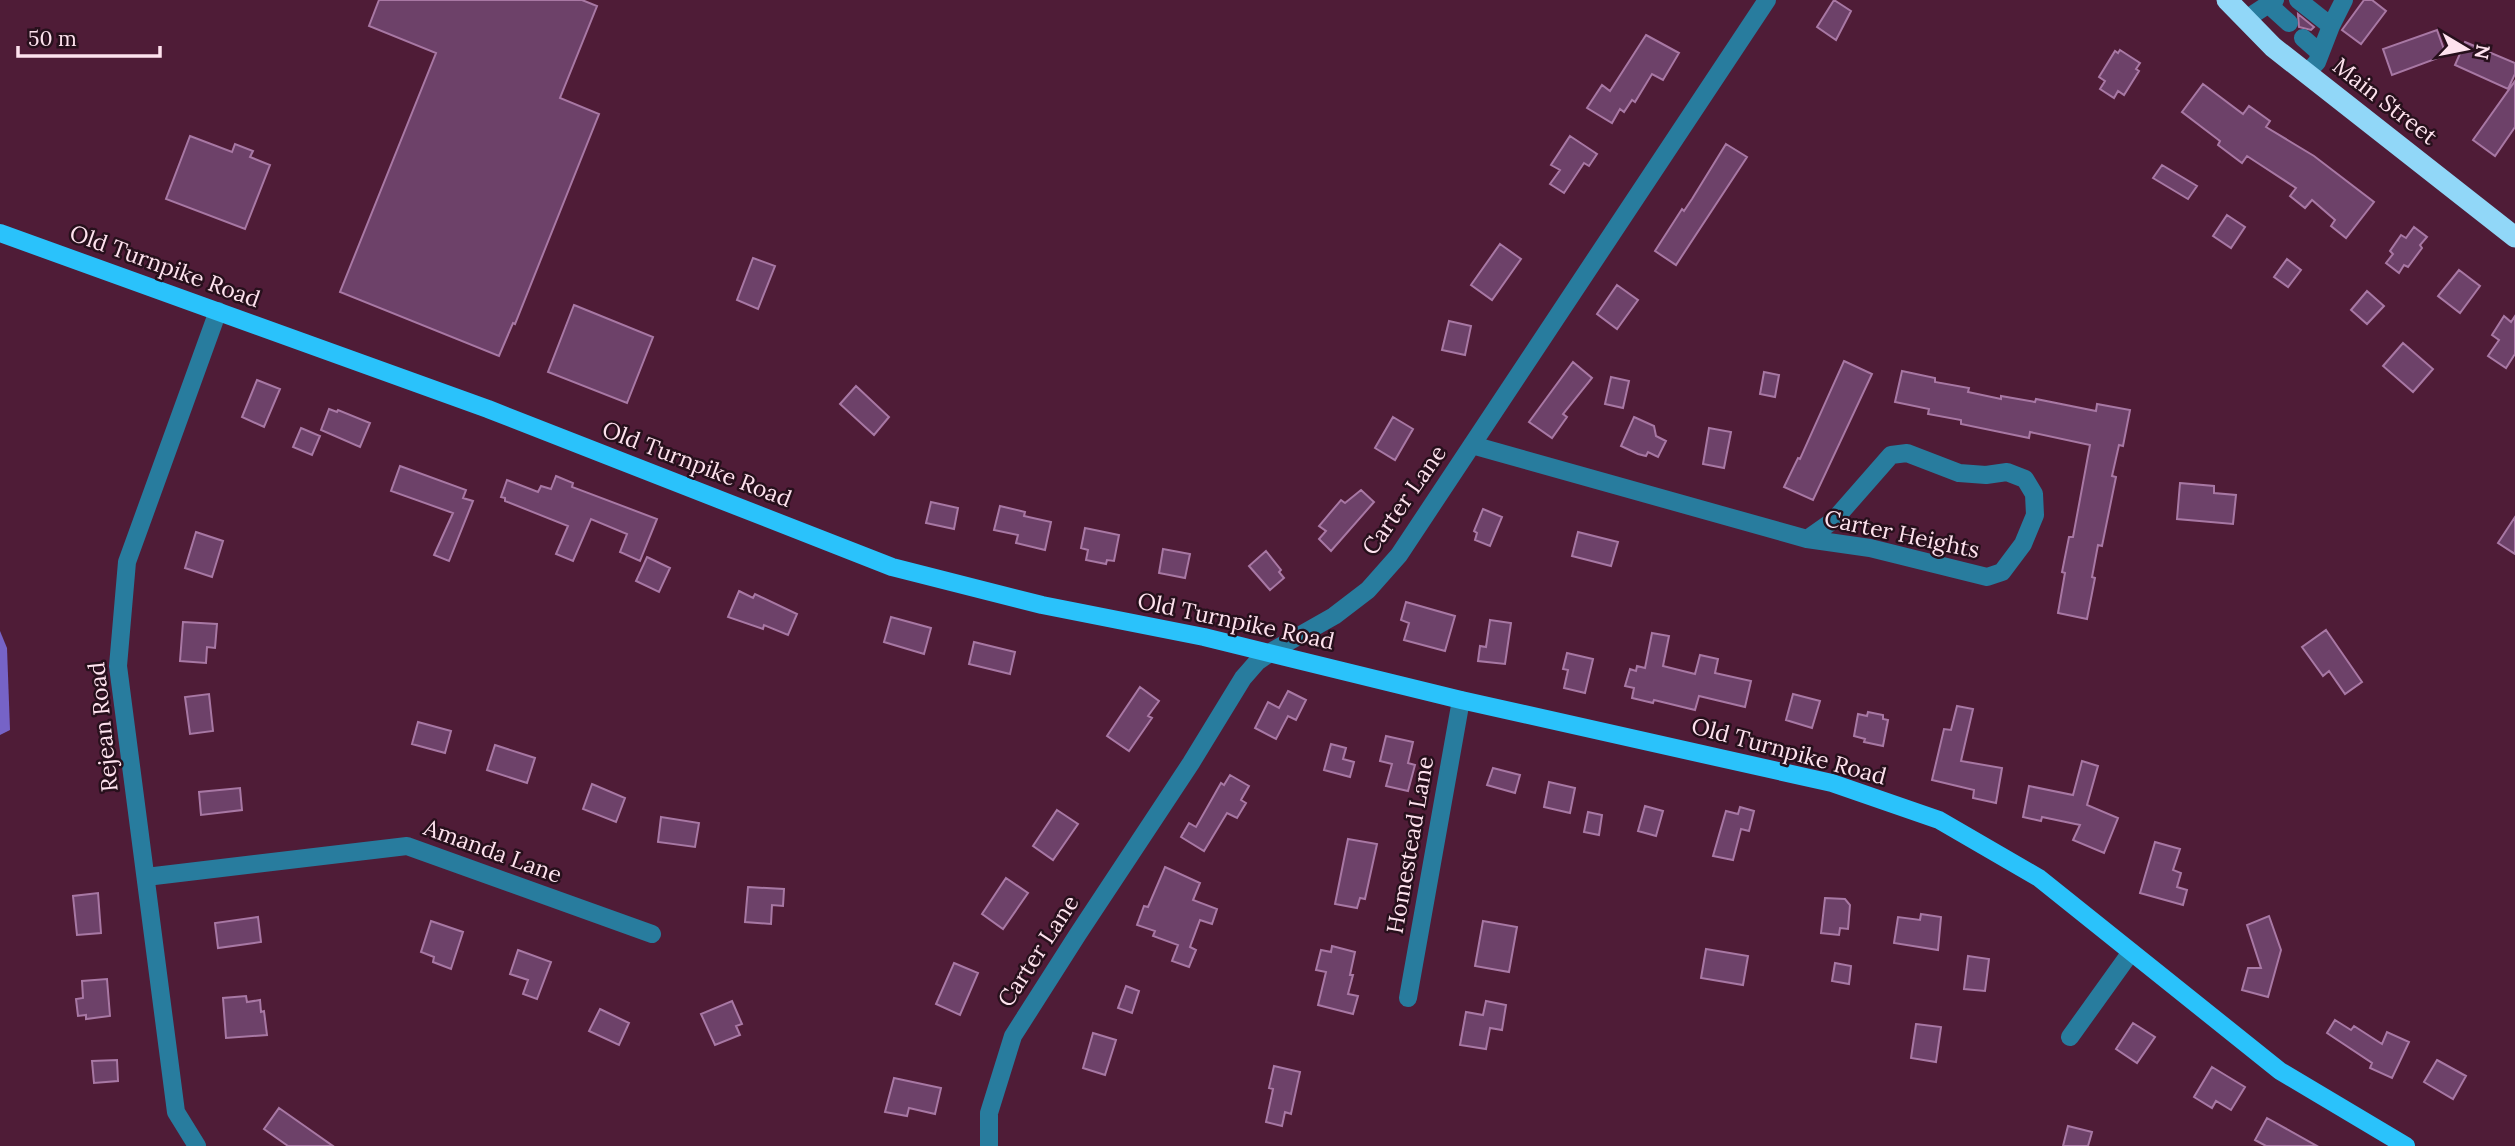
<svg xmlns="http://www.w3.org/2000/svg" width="2515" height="1146" font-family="Lora,serif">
	<rect width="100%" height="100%" fill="#4f1c37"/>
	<path fill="#7663c7" d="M0,631L7,648L10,730L0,735Z"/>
	<path fill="#6d4169" stroke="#a878a4" stroke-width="2" d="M379,0H582L597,6L560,98L599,114L515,324L513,323L499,356L340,292L436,53L369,26Z
		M1834,0L1851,11L1836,40L1817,27Z
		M2364,0H2372L2386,11L2361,44L2342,30Z
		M2298,14L2314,27L2311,30L2299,27Z
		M2437,30L2446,55L2392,75L2383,49Z
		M1646,35L1679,53L1663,80L1652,74L1635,102L1632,100L1624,112L1620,109L1612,123L1587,108L1602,85L1610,91Z
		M2465,42L2515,63V74L2508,89L2455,65Z
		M2120,50L2140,63L2136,69L2139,71L2124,95L2118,91L2114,98L2100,89L2105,81L2099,77L2115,51L2118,53Z
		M2515,81V127L2495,156L2473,140Z
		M2203,84L2243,114L2249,106L2270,121L2266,127L2314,156L2374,202L2346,238L2331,226L2335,220L2312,200L2305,208L2290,196L2296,188L2247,156L2242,163L2218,145L2220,141L2182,112Z
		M190,136L232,152L235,144L253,151L250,157L270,165L245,229L166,199Z
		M1570,136L1597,154L1589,166L1584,163L1564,193L1550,184L1560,170L1551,165Z
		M1726,144L1747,157L1676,265L1655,251L1682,209L1684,211L1692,199Z
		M2162,165L2197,186L2188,199L2153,178Z
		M2227,215L2245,227L2231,248L2213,236Z
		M2414,227L2427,237L2420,245L2422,248L2408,267L2404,265L2399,273L2386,263L2393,254L2390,251L2401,235L2406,238Z
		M1500,244L1521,259L1492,300L1471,285Z
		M753,258L775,266L758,309L737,300Z
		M2287,259L2301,270L2288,287L2274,277Z
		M2459,270L2480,286L2460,313L2438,296Z
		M1617,285L1638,300L1617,329L1597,314Z
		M2367,291L2384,306L2367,324L2351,310Z
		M574,305L653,337L627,403L548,372Z
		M2504,316L2511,322L2515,316V354L2506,368L2488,356L2499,340L2492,335Z
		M1449,321L1471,326L1465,355L1442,350Z
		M2403,343L2433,369L2413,392L2383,366Z
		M1844,361L1872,374L1813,500L1784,487L1798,458L1800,459Z
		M1573,362L1592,378L1563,414L1567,417L1552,438L1529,422Z
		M1902,371L1935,378V382L1969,388L1968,392L2001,399V396L2035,402L2036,399L2096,411L2097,404L2130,410L2123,446L2119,445L2112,476L2116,477L2102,546L2098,545L2092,577L2095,578L2087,619L2058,613L2065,573L2062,572L2069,537H2073L2090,445L2030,432L2029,438L1961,424V420L1928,414L1929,409L1895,402Z
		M1764,372L1779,375L1775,397L1760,394Z
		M1611,377L1629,381L1623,408L1605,404Z
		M257,380L280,389L264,427L242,417Z
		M856,386L889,417L874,435L840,404Z
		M329,409L337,412L338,410L370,423L360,447L321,430Z
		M1393,417L1413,429L1395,460L1375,448Z
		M1634,417L1654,426L1656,436L1666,441L1658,457L1648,452L1646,456L1638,454L1621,446Z
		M301,428L320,436L312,455L293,447Z
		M1709,428L1731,432L1724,468L1703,464Z
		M400,466L466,490L463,498L473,501L449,561L434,555L453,513L391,491Z
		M556,476L573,483L572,487L657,519L640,561L620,552L627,534L591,519L573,561L556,554L568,526L505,501V498L501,497L507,480L538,492L541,486L551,489Z
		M2180,483L2214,486V493L2236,495L2233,524L2177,519Z
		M1361,490L1374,502L1331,551L1319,539L1326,531L1319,526L1341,500L1345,503Z
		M931,502L958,508L954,529L926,523Z
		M1000,506L1025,512L1024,516L1051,522L1045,550L1016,543L1018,535L994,530Z
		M1483,509L1502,517L1490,546L1475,540L1477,533L1474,531Z
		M2515,517V554L2498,543Z
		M1085,528L1119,535L1114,561L1107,560L1106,564L1086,560L1088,550L1081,548Z
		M196,532L223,541L212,577L185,568Z
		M1578,532L1618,542L1611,566L1572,556Z
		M1163,549L1190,554L1185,578L1159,573Z
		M1266,551L1281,570L1279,572L1284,578L1270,590L1249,566Z
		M647,557L670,568L659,592L636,581Z
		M739,591L753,598L755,594L797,614L788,635L764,625L763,629L728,617Z
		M1406,602L1455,616L1445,651L1404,640L1409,623L1401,620Z
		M891,617L931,628L924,654L884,642Z
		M1490,620L1511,623L1505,664L1478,661L1480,646L1486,647Z
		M183,622L217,624L215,648L207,647L206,663L180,661Z
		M2326,630L2362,682L2345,694L2329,671L2323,676L2302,647Z
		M1652,633L1669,636L1663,666L1695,674L1700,655L1718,659L1715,673L1751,681L1745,707L1699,696L1695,710L1654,700L1653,703L1632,698L1634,688L1625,686L1630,669L1636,671L1637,666L1645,668Z
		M974,642L1015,652L1010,674L969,664Z
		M1567,653L1593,659L1585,693L1564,688L1568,670L1563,669Z
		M1140,687L1159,701L1148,716L1152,718L1129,751L1107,736Z
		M1288,691L1306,700L1296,720L1288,716L1276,739L1255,728L1268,702L1279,708Z
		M209,694L213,731L190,734L185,697Z
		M1793,694L1820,701L1812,728L1786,720Z
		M1957,706L1973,709L1961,761L2002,768L1996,803L1973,798L1974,790L1932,780L1944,729L1951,730Z
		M1868,712L1883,715V719L1888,720L1883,746L1864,742L1865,739L1854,736L1858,714L1867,716Z
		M418,722L451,731L445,753L412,744Z
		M1386,736L1413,742L1408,763L1415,765L1408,791L1386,786L1392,764L1380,761Z
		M1331,744L1346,748L1343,759L1354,762L1350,777L1324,770Z
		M495,745L535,758L527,783L487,770Z
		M2082,761L2098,766L2087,805L2118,818L2104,853L2073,840L2080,825L2042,817L2041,821L2023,817L2029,786L2073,795Z
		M1493,768L1520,775L1515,793L1487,785Z
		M1230,775L1249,786L1241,800L1246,803L1237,818L1227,813L1204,851L1181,837L1189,823L1196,827L1221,783L1224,785Z
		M1549,782L1575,788L1570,813L1544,807Z
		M592,784L625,798L616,822L583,809Z
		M240,788L242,810L201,815L199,792Z
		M1645,806L1663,811L1656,836L1638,831Z
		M1740,807L1754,811L1749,831L1741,829L1733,860L1713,856L1726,811L1738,814Z
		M1057,810L1078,824L1053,860L1033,846Z
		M1588,812L1602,815L1599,835L1584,832Z
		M661,817L699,823L695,847L658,842Z
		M1348,839L1377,844L1365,899L1360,898L1357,908L1335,904Z
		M2155,842L2180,849L2173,870L2181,873L2177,887L2187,890L2183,905L2140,893Z
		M1165,867L1200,883L1193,900L1217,909L1212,924L1200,920L1190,947L1196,950L1189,967L1172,961L1178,945L1153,936L1155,931L1137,925L1144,906L1148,907Z
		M1006,878L1028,893L1003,929L982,914Z
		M748,887L784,889L783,906L772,905L771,924L745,922Z
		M98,893L101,933L77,935L73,896Z
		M1825,898L1845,899L1850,905L1848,929L1840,928L1839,935L1821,933Z
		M1921,914L1941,917L1938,950L1894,943L1898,917L1920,920Z
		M2269,916L2281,950L2268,997L2242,990L2248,968H2261L2247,925Z
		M258,917L261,942L218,948L215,923Z
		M431,921L463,932L451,969L433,962L434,957L421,952Z
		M1483,921L1517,927L1509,972L1475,966Z
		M1332,946L1355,952L1350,975H1353L1348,994L1358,996L1353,1014L1318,1005L1326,972L1316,970L1321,950L1331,952Z
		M1706,949L1748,956L1743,985L1701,978Z
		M518,950L551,962L537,999L523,994L528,980L510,974Z
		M1968,956L1989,959L1985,991L1964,989Z
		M954,963L978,973L960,1015L936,1004Z
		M1835,963L1851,966L1849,984L1832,981Z
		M107,979L110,1016L86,1019V1015L78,1016L76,999L83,998L82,981Z
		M1126,986L1139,991L1132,1013L1118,1008Z
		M246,996L247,1002L260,1000L261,1012L264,1011L267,1035L226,1038L223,998Z
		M732,1001L742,1024L736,1026L740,1035L715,1045L701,1014Z
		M1486,1001L1506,1005L1502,1030L1490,1028L1486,1049L1460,1045L1466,1012L1483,1015Z
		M600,1009L629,1023L619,1045L589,1031Z
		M2335,1020L2351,1030L2354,1026L2382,1044L2387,1032L2409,1042L2392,1078L2370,1068L2372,1063L2327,1033Z
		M2133,1023L2155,1037L2137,1063L2116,1049Z
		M1916,1024L1941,1027L1936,1062L1911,1058Z
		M1093,1033L1116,1040L1105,1075L1083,1068Z
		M117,1060L118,1081L94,1083L92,1061Z
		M2437,1060L2466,1076L2453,1099L2424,1082Z
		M1274,1066L1300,1072L1291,1114L1285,1112L1282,1126L1266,1122L1273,1089L1269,1088Z
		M2212,1067L2245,1087L2231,1110L2216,1101L2212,1108L2194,1097Z
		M894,1078L941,1088L935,1114L909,1108L907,1116L885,1112Z
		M279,1108L333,1146H288L264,1129Z
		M2267,1118L2317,1146H2266L2255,1140Z
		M2068,1126L2092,1132L2088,1146H2063Z"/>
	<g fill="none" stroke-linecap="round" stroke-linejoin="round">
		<path stroke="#287c9e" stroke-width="18" d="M2298,0L2331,26L2344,0
			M2268,4L2289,23
			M2246,19L2275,0
			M2303,38L2320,53
			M2307,73L2317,62L2331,26
			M1472,445L1807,539L1870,548L1987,577L2002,572L2023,544L2035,515L2034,494L2025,479L2007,472L1986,475L1959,473L1907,453L1891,455L1834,520L1807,539
			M146,877L407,846L652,934
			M1408,998L1461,700
			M2070,1037L2131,952
			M197,1146L176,1112L118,666L127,562L218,311
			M989,1146V1113L1013,1036L1078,934L1191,763L1243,678L1257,662L1274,650L1334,616L1368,590L1399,555L1767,0"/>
		<path stroke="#2ac2fb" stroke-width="18" d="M0,233L488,409L892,567L1042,605L1204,637L1461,700L1832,783L1939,820L2039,878L2280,1071L2406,1146"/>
		<path stroke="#91d7f8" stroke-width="21" d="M2227,0L2273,47L2515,237"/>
	</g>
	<g text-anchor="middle" stroke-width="5" stroke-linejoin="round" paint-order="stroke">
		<g font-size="23" fill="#fee2ee" stroke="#27101c">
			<text transform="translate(2385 101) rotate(38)" y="8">Main Street</text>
			<text transform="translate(165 266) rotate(20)" y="8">Old Turnpike Road</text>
			<text transform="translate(697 464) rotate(21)" y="8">Old Turnpike Road</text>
			<text transform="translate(1404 500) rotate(-55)" y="8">Carter Lane</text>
			<text transform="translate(1902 534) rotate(12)" y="8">Carter Heights</text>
			<text transform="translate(1236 621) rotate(12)" y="8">Old Turnpike Road</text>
			<text transform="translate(103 727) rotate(-96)" y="8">Rejean Road</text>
			<text transform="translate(1789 751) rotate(15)" y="8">Old Turnpike Road</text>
			<text transform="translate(1410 845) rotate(-80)" y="8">Homestead Lane</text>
			<text transform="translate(493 851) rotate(20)" y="8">Amanda Lane</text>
			<text transform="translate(1038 951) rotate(-57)" y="8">Carter Lane</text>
		</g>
	</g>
	<g transform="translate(2466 49) rotate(100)" stroke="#27101c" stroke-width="5" paint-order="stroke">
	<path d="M0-5L12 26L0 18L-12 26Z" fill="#fee2ee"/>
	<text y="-10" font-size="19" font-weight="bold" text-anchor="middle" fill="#fee2ee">N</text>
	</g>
	<path d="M18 46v10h142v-10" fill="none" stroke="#fee2ee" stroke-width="3.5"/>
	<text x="28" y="46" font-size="21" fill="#fee2ee" stroke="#27101c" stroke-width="5" paint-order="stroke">50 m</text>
</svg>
